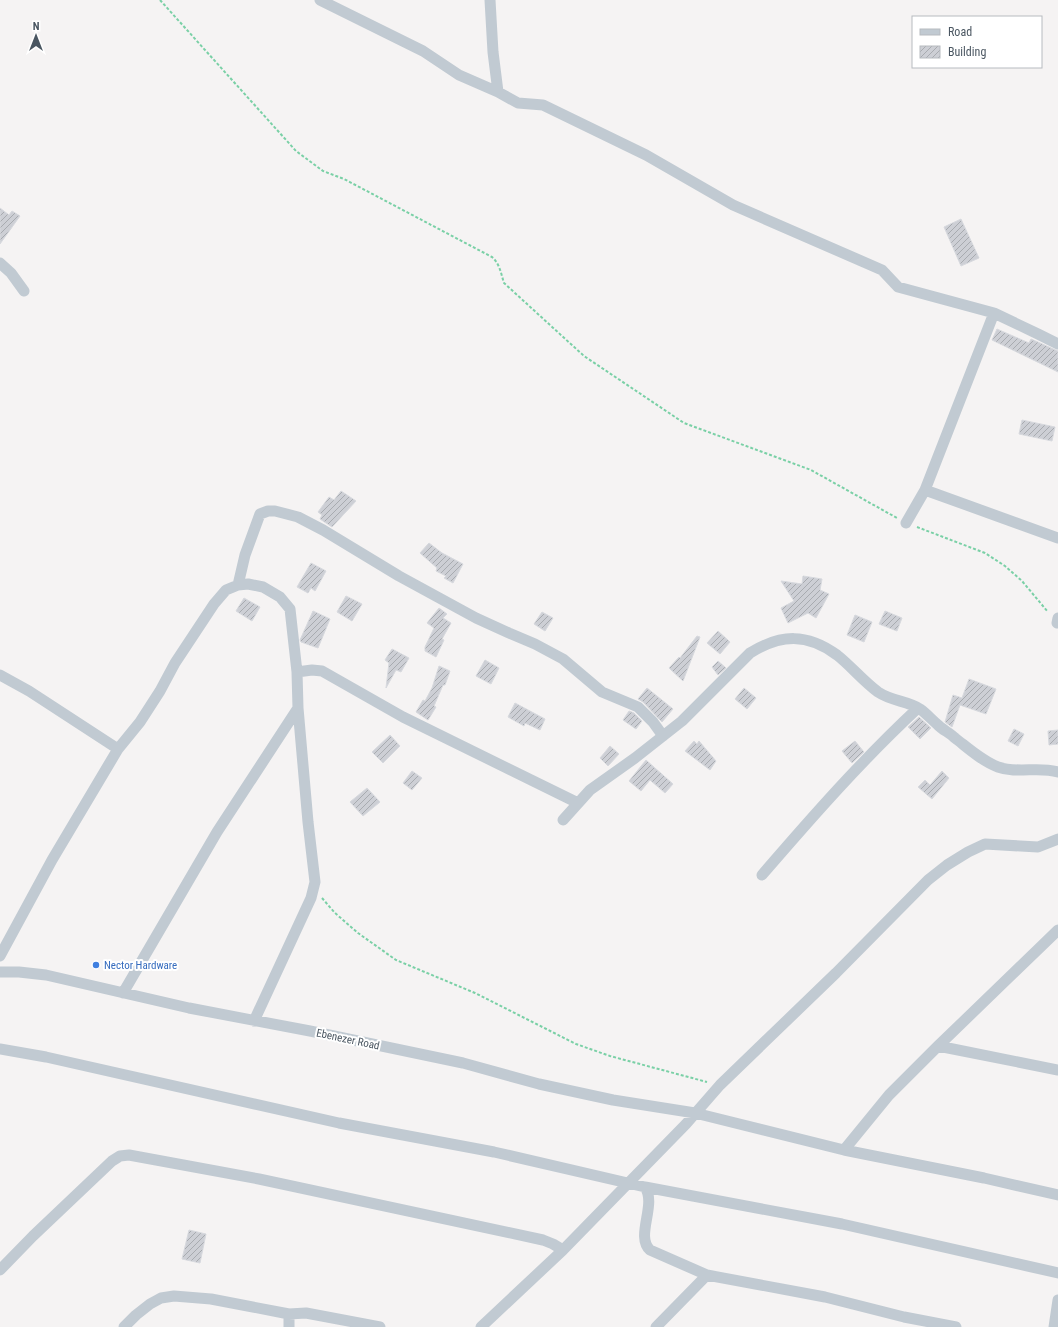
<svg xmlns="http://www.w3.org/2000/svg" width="1058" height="1327" font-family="'Roboto Condensed',sans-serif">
	<defs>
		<pattern id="building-hatch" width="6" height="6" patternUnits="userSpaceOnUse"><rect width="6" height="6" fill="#cdcfd5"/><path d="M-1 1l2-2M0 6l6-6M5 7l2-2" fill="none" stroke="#a8abb0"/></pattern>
	</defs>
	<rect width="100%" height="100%" fill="#f5f3f3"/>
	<path fill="url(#building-hatch)" stroke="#d7d9de" d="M0,208L9,215L12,211L20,216L0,244Z
		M961,219L979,258L961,266L944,227Z
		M997,329L1029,343L1031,339L1058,351V372L992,340Z
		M1022,420L1055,427L1052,441L1019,434Z
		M341,491L356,501L332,527L320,519L322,515L318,512L329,497L334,500Z
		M429,543L442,553L463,564L453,583L444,578L446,576L436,571L437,568L420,553Z
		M311,563L326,571L315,591L311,588L308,593L297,587Z
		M803,576L822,579L820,590L829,594L816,618L808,613L788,623L781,608L794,601L781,581L802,584Z
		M346,596L362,604L352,621L337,612Z
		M244,598L260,607L252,621L236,611Z
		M439,608L447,614L443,618L451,623L442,639L444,640L436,657L425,651V647L434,628L427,623Z
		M313,611L330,619L318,648L301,642L300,640Z
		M885,611L902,618L897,631L879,624Z
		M542,612L553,618L545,631L534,624Z
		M855,615L872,622L864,642L847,635Z
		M718,631L730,642L720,654L707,643Z
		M697,636L700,637L683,681L669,668L679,657L680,658Z
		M392,649L409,658L401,672L396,670L386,688L389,663L385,660Z
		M485,660L499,668L491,684L476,676Z
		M718,661L726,668L718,675L712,667Z
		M439,666L450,671L445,685H443L434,706L436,707L428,720L416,712L423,700L425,701L432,688Z
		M969,679L996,689L986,714L960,705L952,727L945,722L953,695L962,698Z
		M647,688L673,709L662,722L643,702L638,699Z
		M744,688L756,698L747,709L735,699Z
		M515,703L545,719L540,730L525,723L524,726L508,717Z
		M629,711L634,713L642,721L636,729L623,720Z
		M919,717L931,728L920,739L908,727Z
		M1014,729L1024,734L1018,746L1008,741Z
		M1058,730V744L1049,745L1048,731Z
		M390,735L400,746L383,763L372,752Z
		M694,741L697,744L699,741L716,761L710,770L685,751Z
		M855,741L864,752L852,763L842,751Z
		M610,746L619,754L608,766L600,758Z
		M646,760L673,784L665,793L650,780L641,791L629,781Z
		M412,771L422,778L412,790L403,783Z
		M942,771L949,778L932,799L918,787L925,780L930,785Z
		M367,788L380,802L363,816L350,802Z
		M189,1230L206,1234L200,1263L182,1259Z"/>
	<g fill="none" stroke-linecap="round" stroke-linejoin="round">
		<path stroke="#7ad0a6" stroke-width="2" stroke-dasharray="3 2" stroke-linecap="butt" d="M160,0L296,151L323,171L344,179L492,257C500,264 501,274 504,283L584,356L684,423L811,470L897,518
			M917,527L985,553L1005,566L1022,581L1048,612
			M322,898L335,913L358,933L396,960L475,993L576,1044L610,1056L707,1082"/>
		<path stroke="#c1cad2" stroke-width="11" d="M320,0L423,51L459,75L498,92
			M490,0L493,52L498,92L518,103L543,105L646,155L733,205L882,270L898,287L994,313L1038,334L1058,344
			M0,263L11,273L24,291
			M925,490L1058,538
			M906,523L925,490L994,313
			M238,585L245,555L260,514L268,511H275L298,517L323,530L399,576L476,618L509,633L535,644L563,659L602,692L638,707L653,722L663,736
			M1057,623L1058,618
			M297,672L312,670L322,671L403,717L578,803
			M0,675L29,691L118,749
			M563,820L590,790L635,758L682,721L750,653C781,634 807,633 837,655C851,666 863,681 878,692C891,701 908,701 920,709C927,714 932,720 938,725C943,730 950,733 955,738C968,748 982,761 998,767C1017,774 1039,766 1058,772
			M762,875C812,817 862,760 918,708
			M0,956L52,860L118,749L140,722L160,691L175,663L214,604L226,590L238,585L248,584L263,587L280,597L290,609L297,672L298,708L308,822L315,882L311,898L254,1021
			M0,972H19L46,975L189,1008L310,1031L463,1063L539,1084L613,1100L695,1113L844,1150L984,1178L1058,1195
			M123,993L217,832L298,708
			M938,1046L1058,1070
			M0,1049L46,1057L339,1123L494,1152L645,1187L842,1224L1058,1273
			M844,1150L889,1095L938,1046L1058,930
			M645,1187C657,1205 635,1236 650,1250L707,1275L825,1297L904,1317L956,1327
			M0,1270L33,1236L112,1161L120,1156L129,1155L259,1179L543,1240L553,1244L563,1250
			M289,1314V1327
			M124,1327L136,1315L150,1304L161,1298L174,1296L211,1299L289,1314L306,1313L380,1327
			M481,1327L563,1250L686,1124L720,1085L836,973L928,880L947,865L968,852L985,844L1038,847L1058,839
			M656,1327L707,1275
			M1054,1327L1058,1300"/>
	</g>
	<circle fill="#3f7fe0" stroke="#fff" stroke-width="1.5" cx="96" cy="965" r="4"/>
	<g text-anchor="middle" stroke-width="4" stroke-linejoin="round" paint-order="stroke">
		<g font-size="11" fill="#366cbe" stroke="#fff" text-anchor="start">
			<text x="104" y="969">Nector Hardware</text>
		</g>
		<g font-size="11" fill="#4a5661" stroke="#fff">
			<text transform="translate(348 1039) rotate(12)" y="4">Ebenezer Road</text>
		</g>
	</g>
	<rect x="912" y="16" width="130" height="52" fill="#ffffff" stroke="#b7bbc0"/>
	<rect x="920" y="29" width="20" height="6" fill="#c1cad2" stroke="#b7bbc0"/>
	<text x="948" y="36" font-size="12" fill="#4a5661">Road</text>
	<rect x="920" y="46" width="20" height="12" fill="url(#building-hatch)" stroke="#b7bbc0"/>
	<text x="948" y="56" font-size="12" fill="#4a5661">Building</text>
	<g transform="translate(36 36)" stroke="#ffffff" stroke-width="3" paint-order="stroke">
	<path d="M0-3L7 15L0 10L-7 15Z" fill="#4a5661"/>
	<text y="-6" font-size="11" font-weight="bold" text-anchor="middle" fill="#4a5661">N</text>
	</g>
</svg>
